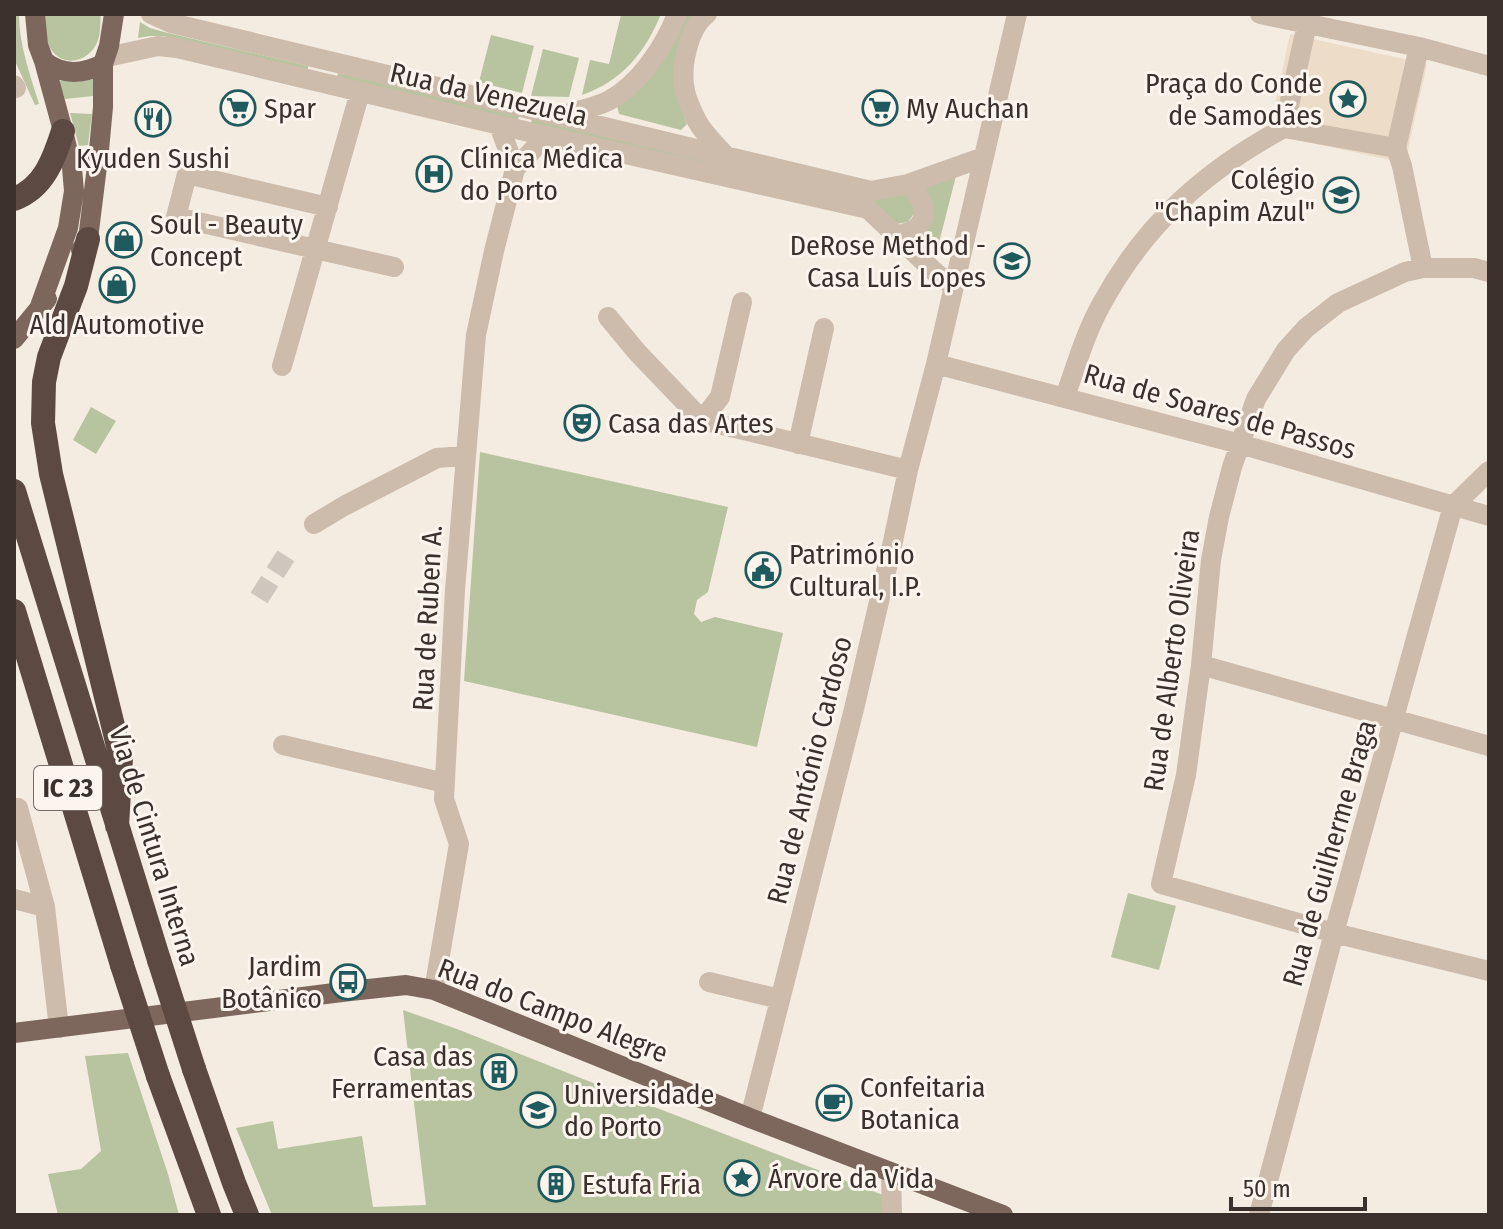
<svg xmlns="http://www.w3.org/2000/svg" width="1503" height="1229" font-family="'Fira Sans Condensed',sans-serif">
	<rect width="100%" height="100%" fill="#f4ebe1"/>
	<path fill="#b8c4a0" d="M14,14H19C19,45 30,74 39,104L35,105L14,59Z
		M44,14H101C100,22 101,32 98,40C91,62 61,70 49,46C45,37 44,24 44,14Z
		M617,14H661C645,53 622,81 582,95L590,60L609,64L621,15Z
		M684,14H694L676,94L687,124L681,130L619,114L617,106Z
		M140,22L150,28L164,32L308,66V68L307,70L163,36H150L138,38Z
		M491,35L534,46L522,93L479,82Z
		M543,49L579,58L569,97L531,96Z
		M338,73L519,116L518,120L337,77Z
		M93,79V96L65,99L59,83L61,80L77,82Z
		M70,113L92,114L88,145L79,146Z
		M532,119L899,192L910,196L915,212L908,222L896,224L531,124Z
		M956,176L934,262L914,239L925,188Z
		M91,407L116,421L96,454L73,440Z
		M480,452L728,507L708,592L697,600L694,614L701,622L715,617L783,633L757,747L464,681Z
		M1128,893L1176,906L1159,970L1111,957Z
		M403,1010L457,1029L631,1098L883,1195L884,1215H272L236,1128L273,1121L278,1149L362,1136L373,1207L426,1205Z
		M128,1053L168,1174L179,1215H58L48,1174L81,1169L101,1151L85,1056Z"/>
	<path fill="#ecdcc8" d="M1290,34L1427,64L1405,163L1269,134Z"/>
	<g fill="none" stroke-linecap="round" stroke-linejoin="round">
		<path stroke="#cfc6bd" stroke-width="20" stroke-dasharray="20 10" stroke-linecap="butt" d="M259,598L287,554"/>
		<path stroke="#cdbbac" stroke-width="20" d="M151,14L171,23L871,191L908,184L984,157
			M707,14C688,28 680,68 685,91C687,101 693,113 697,121C704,134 716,145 726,156
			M1260,14L1419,47L1489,66
			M107,57L158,46L177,48L546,136L868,209L937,274L953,286
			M14,85L16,88
			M560,116C576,111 594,108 608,101C639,85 665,46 677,14
			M499,125L515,169L546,136
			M1284,128L1396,148L1419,47
			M1284,128L1307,24
			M1396,148L1402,166L1423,268
			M328,207L187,174L176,217L394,267
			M896,236C902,234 911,232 915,229C932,216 921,194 908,184
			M1489,272L1474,268H1423L1405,272L1338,303L1306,328L1286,350L1256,399L1232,467L1219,517L1211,560L1201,665L1186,775L1161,884L1334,933L1489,971
			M608,317L637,352L702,420L908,470
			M936,364L1240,444L1489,516
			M282,366L360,92
			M1065,397C1076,366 1085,334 1101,305C1145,224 1204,171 1284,128
			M702,420L720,397L742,302
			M798,444L824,328
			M314,524L344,506L437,458L465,456
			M1201,665L1489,746
			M283,745L445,783
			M18,808L45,907L59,1028
			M14,899L45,907
			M709,982L780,999
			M434,990L459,844L444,799L455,590L476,335L494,251L515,169
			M750,1118L854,709L892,546L908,470L936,364L1017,14
			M891,1173L892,1215
			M1259,1215L1334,933L1453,506L1489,471"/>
		<path stroke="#7d675c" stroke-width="20" d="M35,14L38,45L44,61L63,131L72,168L74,191L68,228L39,309
			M44,61C63,76 83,74 103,64L109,46L114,14
			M81,250L88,239L99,150L103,107V64
			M14,339L47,299
			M14,1033L350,991L406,985L434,990L750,1118L1003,1215"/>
		<path stroke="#5c4a42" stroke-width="24" d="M14,199C44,188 54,159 63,131
			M88,239L76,286L49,357L44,382L43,423L51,474L121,758L117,826
			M14,491L159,960
			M14,611L122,965
			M194,1069L234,1183L247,1215
			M158,1076L209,1215"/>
		<path stroke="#5c4a42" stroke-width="24" d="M159,960L194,1069
			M122,965L158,1076"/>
	</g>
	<defs>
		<symbol id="sight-ring" viewBox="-11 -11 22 22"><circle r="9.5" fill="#fbf5ee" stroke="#1f5a5e" stroke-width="1.5"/><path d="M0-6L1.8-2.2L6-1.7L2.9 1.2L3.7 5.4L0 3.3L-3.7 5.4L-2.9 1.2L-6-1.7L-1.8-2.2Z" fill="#1f5a5e"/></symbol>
		<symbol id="supermarket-ring" viewBox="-11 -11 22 22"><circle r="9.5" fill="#fbf5ee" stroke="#1f5a5e" stroke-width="1.5"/><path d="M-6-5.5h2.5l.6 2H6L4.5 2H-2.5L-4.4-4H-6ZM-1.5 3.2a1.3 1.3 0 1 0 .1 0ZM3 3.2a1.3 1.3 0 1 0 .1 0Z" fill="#1f5a5e"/></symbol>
		<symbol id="restaurant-ring" viewBox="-11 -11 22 22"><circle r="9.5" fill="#fbf5ee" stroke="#1f5a5e" stroke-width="1.5"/><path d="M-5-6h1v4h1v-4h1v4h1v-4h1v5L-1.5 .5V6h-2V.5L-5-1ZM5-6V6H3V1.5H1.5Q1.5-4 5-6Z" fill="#1f5a5e"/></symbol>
		<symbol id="hospital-ring" viewBox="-11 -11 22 22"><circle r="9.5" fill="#fbf5ee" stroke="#1f5a5e" stroke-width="1.5"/><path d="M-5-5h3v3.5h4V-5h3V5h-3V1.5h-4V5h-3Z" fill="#1f5a5e"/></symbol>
		<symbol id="school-ring" viewBox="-11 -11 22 22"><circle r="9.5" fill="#fbf5ee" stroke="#1f5a5e" stroke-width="1.5"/><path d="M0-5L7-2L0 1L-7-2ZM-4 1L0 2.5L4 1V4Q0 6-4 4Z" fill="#1f5a5e"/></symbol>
		<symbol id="shop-ring" viewBox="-11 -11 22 22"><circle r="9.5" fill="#fbf5ee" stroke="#1f5a5e" stroke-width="1.5"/><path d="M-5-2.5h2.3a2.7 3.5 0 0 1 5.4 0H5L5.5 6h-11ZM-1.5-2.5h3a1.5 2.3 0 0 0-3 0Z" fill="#1f5a5e"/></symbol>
		<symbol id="theatre-ring" viewBox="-11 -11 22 22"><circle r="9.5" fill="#fbf5ee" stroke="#1f5a5e" stroke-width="1.5"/><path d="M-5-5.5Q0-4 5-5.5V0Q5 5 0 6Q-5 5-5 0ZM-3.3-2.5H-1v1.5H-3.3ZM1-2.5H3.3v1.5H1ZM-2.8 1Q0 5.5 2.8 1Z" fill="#1f5a5e"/></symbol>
		<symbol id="civic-ring" viewBox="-11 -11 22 22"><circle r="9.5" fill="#fbf5ee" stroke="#1f5a5e" stroke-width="1.5"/><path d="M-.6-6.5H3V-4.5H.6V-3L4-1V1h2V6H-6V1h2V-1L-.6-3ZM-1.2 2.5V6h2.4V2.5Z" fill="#1f5a5e"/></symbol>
		<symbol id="bus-ring" viewBox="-11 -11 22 22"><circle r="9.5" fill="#fbf5ee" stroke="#1f5a5e" stroke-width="1.5"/><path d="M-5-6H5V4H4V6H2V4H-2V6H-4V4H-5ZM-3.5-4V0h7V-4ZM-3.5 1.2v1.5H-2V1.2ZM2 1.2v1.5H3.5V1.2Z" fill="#1f5a5e"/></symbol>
		<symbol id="building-ring" viewBox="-11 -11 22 22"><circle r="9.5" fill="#fbf5ee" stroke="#1f5a5e" stroke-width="1.5"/><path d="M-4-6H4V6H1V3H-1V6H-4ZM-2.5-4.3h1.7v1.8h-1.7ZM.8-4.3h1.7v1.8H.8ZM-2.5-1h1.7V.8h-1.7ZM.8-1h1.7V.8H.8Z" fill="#1f5a5e"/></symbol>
		<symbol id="cafe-ring" viewBox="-11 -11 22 22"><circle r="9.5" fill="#fbf5ee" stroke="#1f5a5e" stroke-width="1.5"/><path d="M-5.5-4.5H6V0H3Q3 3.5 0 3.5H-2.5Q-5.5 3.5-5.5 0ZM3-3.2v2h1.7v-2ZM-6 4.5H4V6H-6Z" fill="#1f5a5e"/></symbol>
		<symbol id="university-ring" viewBox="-11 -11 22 22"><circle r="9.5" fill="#fbf5ee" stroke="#1f5a5e" stroke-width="1.5"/><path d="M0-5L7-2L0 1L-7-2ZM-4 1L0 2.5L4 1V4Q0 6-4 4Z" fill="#1f5a5e"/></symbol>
	</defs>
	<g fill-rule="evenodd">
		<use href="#sight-ring" x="1328" y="79" width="40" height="40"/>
		<use href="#supermarket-ring" x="218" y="88" width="40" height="40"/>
		<use href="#supermarket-ring" x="860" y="88" width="40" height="40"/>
		<use href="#restaurant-ring" x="133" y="99" width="40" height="40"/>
		<use href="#hospital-ring" x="414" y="154" width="40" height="40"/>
		<use href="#school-ring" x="1321" y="175" width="40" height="40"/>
		<use href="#shop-ring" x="104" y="220" width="40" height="40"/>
		<use href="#school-ring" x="992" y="241" width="40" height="40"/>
		<use href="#shop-ring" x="97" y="265" width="40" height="40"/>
		<use href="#theatre-ring" x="562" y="403" width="40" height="40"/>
		<use href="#civic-ring" x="743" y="550" width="40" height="40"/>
		<use href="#bus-ring" x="328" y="962" width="40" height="40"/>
		<use href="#building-ring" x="479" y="1052" width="40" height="40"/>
		<use href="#cafe-ring" x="814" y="1083" width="40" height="40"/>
		<use href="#university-ring" x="518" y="1090" width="40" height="40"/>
		<use href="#sight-ring" x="722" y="1158" width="40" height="40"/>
		<use href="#building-ring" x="536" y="1164" width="40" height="40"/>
	</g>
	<g text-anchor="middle" stroke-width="6" stroke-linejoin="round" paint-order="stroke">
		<rect fill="#fbf5ee" stroke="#756b66" stroke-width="2" x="34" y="766" width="68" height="44" rx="6"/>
		<g font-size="26" font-weight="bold" fill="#3b302b">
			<text x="68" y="797">IC 23</text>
		</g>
		<g font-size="28" fill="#3b302b" stroke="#fbf5ee" text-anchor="start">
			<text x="1322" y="93" text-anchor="end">Praça do Conde<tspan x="1322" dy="32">de Samodães</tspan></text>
			<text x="264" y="118">Spar</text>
			<text x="906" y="118">My Auchan</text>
			<text x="153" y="168" text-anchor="middle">Kyuden Sushi</text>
			<text x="460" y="168">Clínica Médica<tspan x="460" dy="32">do Porto</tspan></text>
			<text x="1315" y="189" text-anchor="end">Colégio<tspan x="1315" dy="32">"Chapim Azul"</tspan></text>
			<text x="150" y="234">Soul - Beauty<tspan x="150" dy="32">Concept</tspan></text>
			<text x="986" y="255" text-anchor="end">DeRose Method -<tspan x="986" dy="32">Casa Luís Lopes</tspan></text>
			<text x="117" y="334" text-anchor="middle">Ald Automotive</text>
			<text x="608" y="433">Casa das Artes</text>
			<text x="789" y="564">Património<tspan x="789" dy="32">Cultural, I.P.</tspan></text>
			<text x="322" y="976" text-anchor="end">Jardim<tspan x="322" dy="32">Botânico</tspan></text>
			<text x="473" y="1066" text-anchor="end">Casa das<tspan x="473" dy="32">Ferramentas</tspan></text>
			<text x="860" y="1097">Confeitaria<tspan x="860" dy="32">Botanica</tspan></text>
			<text x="564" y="1104">Universidade<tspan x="564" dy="32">do Porto</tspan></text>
			<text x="768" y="1188">Árvore da Vida</text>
			<text x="582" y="1194">Estufa Fria</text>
		</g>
		<g font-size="28" fill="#3b302b" stroke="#fbf5ee">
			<text transform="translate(489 94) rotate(13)" y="10">Rua da Venezuela</text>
			<text transform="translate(1220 411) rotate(16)" y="10">Rua de Soares de Passos</text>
			<text transform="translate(427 618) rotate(-87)" y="10">Rua de Ruben A.</text>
			<text transform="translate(1171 660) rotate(-82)" y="10">Rua de Alberto Oliveira</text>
			<text transform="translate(809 770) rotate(-76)" y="10">Rua de António Cardoso</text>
			<text transform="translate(155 846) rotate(73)" y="10">Via de Cintura Interna</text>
			<text transform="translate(1329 853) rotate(-74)" y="10">Rua de Guilherme Braga</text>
			<text transform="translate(553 1010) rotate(21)" y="10">Rua do Campo Alegre</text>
		</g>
	</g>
	<rect width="1503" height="1229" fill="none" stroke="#3b302b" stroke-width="32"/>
	<path d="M1231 1197v12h134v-12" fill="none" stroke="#3b302b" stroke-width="4"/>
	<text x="1243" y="1197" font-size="24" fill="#3b302b" stroke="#fbf5ee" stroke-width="6" paint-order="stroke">50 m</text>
</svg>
